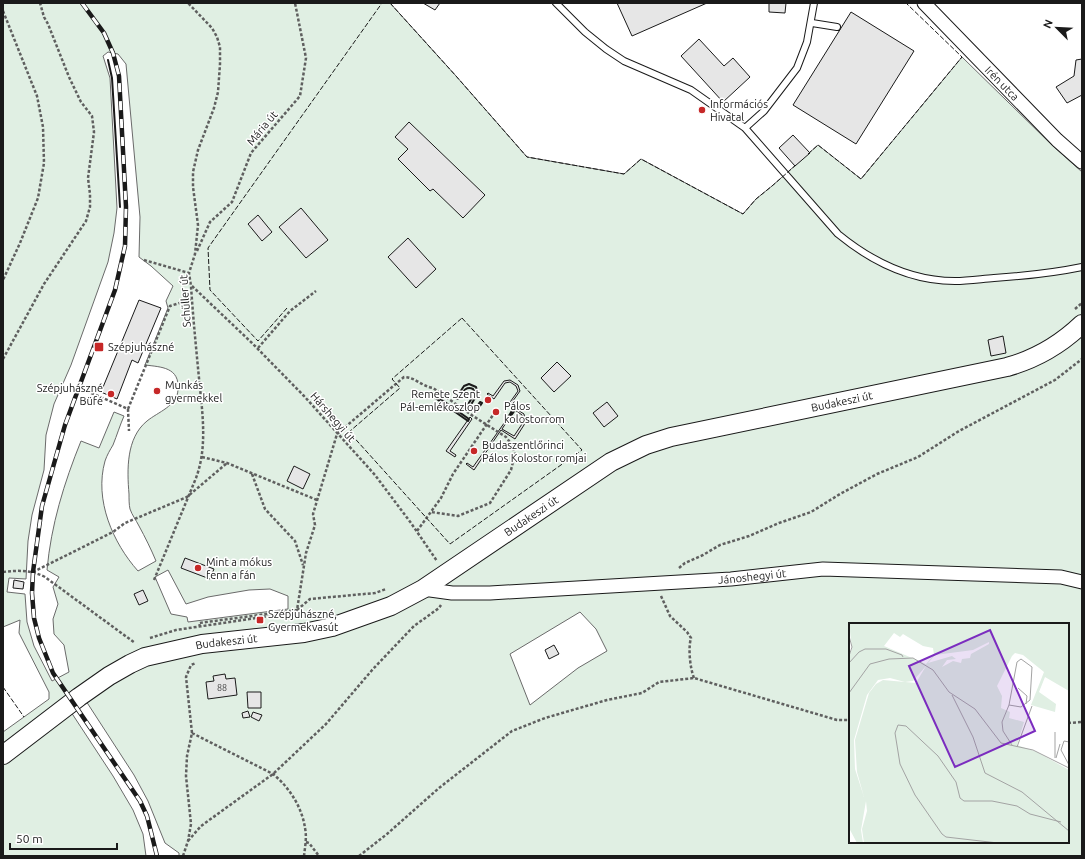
<svg xmlns="http://www.w3.org/2000/svg" width="1085" height="859" font-family="Ubuntu,sans-serif">
	<rect width="100%" height="100%" fill="#fff"/>
	<path fill="#e0efe3" stroke="#6a6a6a" fill-rule="evenodd" d="M3,3H390L456,76L527,157L624,174L641,159L743,214L756,199L772,186L818,145L861,179L962,57L1053,146L1082,172V856H179V853L165,843L148,801L134,775L86,701L71,712L113,776L133,810L143,834L146,856H3V732L49,699V692L19,633L20,620L3,627ZM108,52L118,54L126,64L140,217L139,257L151,266L173,286L166,301L168,308L145,365C161,367 180,367 178,390C177,406 158,412 147,421C126,438 127,470 129,494C129,499 129,505 130,509C132,515 136,520 139,526C145,537 151,549 156,561L138,571C113,543 94,500 105,461C107,455 110,450 113,445C117,435 120,425 124,416L114,412L99,448L81,441C64,483 51,525 47,570L59,577L53,587L58,604L53,619L54,634L64,645L69,672L52,681L34,646L27,622L25,594L7,592L9,578L26,579L28,541L32,515L44,470L46,435L54,404L71,365L108,262L114,233L117,208L110,78L103,56ZM168,570L186,604L208,597L249,590L270,589L288,596V609L188,622L187,617L171,614L155,577ZM580,612L596,629L607,651L578,668L530,705L510,654ZM850,624H1068V842H850Z"/>
	<path fill="#e6e6e6" stroke="#1a1a1a" d="M423,3H440L435,10Z
		M617,3H707L632,36Z
		M769,3H786L785,13L769,12Z
		M851,12L914,51L856,144L793,105Z
		M699,39L724,66L733,58L750,77L723,102L681,56Z
		M1082,59V95L1067,103L1056,87L1074,76L1076,60Z
		M409,122L485,195L463,218L433,189L430,191L398,159L408,149L395,137Z
		M793,135L810,153L795,166L779,148Z
		M301,208L328,240L306,258L279,227Z
		M258,215L272,232L262,241L248,224Z
		M408,238L436,269L416,288L388,257Z
		M139,300L161,308L138,363L132,360L117,399L101,392Z
		M1003,336L1006,353L991,356L988,340Z
		M557,362L571,376L554,392L541,378Z
		M510,380L518,385L520,391L510,405L524,414L525,420L524,425L515,439L501,430L474,470L466,464L467,463L473,467L507,419L508,420L502,429L514,436L522,424L523,420L522,415L508,405L518,391L516,386L510,382L505,383L494,399L487,394L488,393L493,396L504,381Z
		M607,402L618,416L604,427L593,413Z
		M470,417L472,419L450,451L456,455L455,457L446,451Z
		M294,466L310,474L303,489L287,481Z
		M185,558L214,569L210,579L181,568Z
		M14,580L24,582L23,589L13,588Z
		M143,590L148,601L139,605L134,594Z
		M554,645L559,654L549,659L545,650Z
		M225,674L226,679L235,678L237,695L208,699L206,682L214,681L213,676Z
		M247,692H261V708H248Z
		M248,711L250,717L243,718L242,713Z
		M253,712L262,715L259,721L251,717Z"/>
	<g fill="none" stroke-linecap="round" stroke-linejoin="round">
		<defs>
			<path id="lane" d="M556,3L585,32L606,49L624,61L691,90L745,128L838,234C871,261 911,281 955,281C968,281 981,279 994,278C1024,276 1053,273 1082,267
				M812,23L837,27
				M745,128L764,111L797,68L807,42L814,3"/>
			<g id="street">
				<path id="s1" d="M924,3L1057,140L1082,162"/>
				<path id="s2" d="M423,589L452,593H490L731,579L823,569L1061,577L1082,582"/>
			</g>
			<g id="secondary">
				<path id="s3" d="M3,755L79,697L109,676L130,664L145,657L202,644L304,633L332,627L391,606L423,589L611,462L646,445L671,437L1007,367C1036,359 1060,345 1082,324"/>
			</g>
		</defs>
		<use href="#lane" stroke="#1a1a1a" stroke-width="8"/>
		<use href="#street" stroke="#1a1a1a" stroke-width="15"/>
		<use href="#secondary" stroke="#1a1a1a" stroke-width="20"/>
		<path stroke="#5f5f5f" stroke-width="2.5" stroke-dasharray="3 2" stroke-linecap="butt" d="M3,11L37,96L43,127L44,163L38,198L20,243L3,280
			M197,251L210,222L232,202L251,153L300,96L306,58L295,3
			M144,260L189,273
			M192,286L252,343L304,396L375,475L411,523L437,561
			M1075,309L1082,303
			M258,348L290,311L316,291
			M3,359L44,284L86,221L90,207V194L88,178L94,132L92,116L81,102L69,77L48,24L44,17L40,3
			M82,389L128,409L129,431
			M128,409L170,306L192,299
			M202,457L227,463L317,500
			M252,474L265,509L295,541L303,565
			M417,531L441,498L453,474L493,415
			M679,568L685,563L703,555L720,545L749,536L779,523L811,512L840,494L877,474L918,457L959,431L1055,380L1082,359
			M3,572C18,570 31,570 45,577L135,643
			M33,572L113,532L125,523L187,497L227,463
			M154,580L196,478C208,446 202,411 199,378C196,347 193,317 191,286L189,273L195,254L198,225L193,187V172L198,150L214,108L218,92L220,64V47L217,37L212,28L188,3
			M661,596L670,616L687,632L691,638C688,648 690,668 694,678
			M297,610L310,599L375,593L386,589
			M200,627L199,623L297,610L306,553L315,525L313,514L337,434L404,377C415,377 421,386 433,388L473,416L506,437L512,445L515,454L511,470L490,503L458,516L431,512
			M150,638L176,630L296,612L319,613
			M1068,723L1082,722
			M192,733L273,774C289,787 302,807 305,828C307,837 305,847 304,856
			M188,841L201,826L273,774L326,724L373,669L414,626L439,608L441,605
			M306,842L309,843L319,856
			M183,856L188,841L191,824L186,776L187,756L192,733L186,677L191,665L196,663
			M359,856L387,834L439,788L512,731L545,718L607,700L642,693L659,682L694,678L837,720H850"/>
		<use href="#lane" stroke="#fff" stroke-width="6"/>
		<use href="#street" stroke="#fff" stroke-width="13"/>
		<use href="#secondary" stroke="#fff" stroke-width="18"/>
		<defs>
			<path id="rail" d="M82,3L104,33L113,53L119,76L126,207L125,246L115,290L65,425L42,506L33,572L32,593L34,618L39,638L53,673L140,801L147,816L157,856"/>
		</defs>
		<use href="#rail" stroke="#1a1a1a" stroke-width="4.5"/>
		<use href="#rail" stroke="#fff" stroke-width="3" stroke-dasharray="9" stroke-linecap="butt"/>
		<path stroke="#1a1a1a" stroke-width="1" stroke-dasharray="5 2" stroke-linecap="butt" d="M390,3L456,76L527,157L624,174L641,159L743,214L756,199L772,186L796,165
			M808,154L818,145L861,179L962,57L906,3
			M287,308L258,341L210,290L208,248L382,3
			M462,318L582,450L450,544L349,432L400,388L392,379Z
			M3,687L24,717"/>
		<path stroke="#1a1a1a" stroke-width="2" d="M108,60L112,78L120,207
			M469,384L476,387L478,393L469,408L467,406L475,393L473,389C465,385 462,394 458,399L456,398L464,386Z
			M432,393L469,419L468,421L431,395Z
			M480,402L482,403L476,412L474,411Z
			M513,409L515,410L508,420L507,419Z"/>
	</g>
	<g fill="#c62828" stroke="#fff" stroke-width="1.5">
		<circle cx="702" cy="110" r="4"/>
		<rect x="94" y="342" width="10" height="10" rx="2"/>
		<circle cx="157" cy="391" r="4"/>
		<circle cx="111" cy="394" r="4"/>
		<circle cx="488" cy="400" r="4"/>
		<circle cx="496" cy="412" r="4"/>
		<circle cx="474" cy="451" r="4"/>
		<circle cx="198" cy="568" r="4"/>
		<rect x="256" y="616" width="8" height="8" rx="2"/>
	</g>
	<g text-anchor="middle" stroke-width="3" stroke-linejoin="round" paint-order="stroke">
		<g font-size="9" fill="#4d4d4d">
			<text x="222" y="691">88</text>
		</g>
		<g font-size="11" fill="#1a1a1a" stroke="#fff">
			<text dy="4" stroke="none"><textPath href="#s1" startOffset="112">Irén utca</textPath></text>
			<text transform="translate(262 128) rotate(-50)" y="4">Mária út</text>
			<text transform="translate(185 301) rotate(-94)" y="4">Schüller út</text>
			<text dy="4" stroke="none"><textPath href="#s3" startOffset="928">Budakeszi út</textPath></text>
			<text transform="translate(333 417) rotate(49)" y="4">Hárshegyi út</text>
			<text dy="4" stroke="none"><textPath href="#s3" startOffset="592">Budakeszi út</textPath></text>
			<text dy="4" stroke="none"><textPath href="#s2" startOffset="330">Jánoshegyi út</textPath></text>
			<text dy="4" stroke="none"><textPath href="#s3" startOffset="256">Budakeszi út</textPath></text>
		</g>
		<g font-size="11" fill="#1a1a1a" stroke="#fff" text-anchor="start">
			<text x="710" y="108">Információs<tspan x="710" dy="13">Hivatal</tspan></text>
			<text x="108" y="351">Szépjuhászné</text>
			<text x="165" y="389">Munkás<tspan x="165" dy="13">gyermekkel</tspan></text>
			<text x="103" y="392" text-anchor="end">Szépjuhászné<tspan x="103" dy="13">Büfé</tspan></text>
			<text x="480" y="398" text-anchor="end">Remete Szent<tspan x="480" dy="13">Pál-emlékoszlop</tspan></text>
			<text x="504" y="410">Pálos<tspan x="504" dy="13">kolostorrom</tspan></text>
			<text x="482" y="449">Budaszentlőrinci<tspan x="482" dy="13">Pálos Kolostor romjai</tspan></text>
			<text x="206" y="566">Mint a mókus<tspan x="206" dy="13">fenn a fán</tspan></text>
			<text x="268" y="618">Szépjuhászné,<tspan x="268" dy="13">Gyermekvasút</tspan></text>
		</g>
	</g>
	<g transform="translate(849 623)">
		<rect width="220" height="220" fill="#fff"/>
		<path d="M0,0H220V68L196,54L190,69L207,81L206,89L182,82L195,49L174,32L166,30L163,33L148,63L153,73L152,85L161,89L160,95L175,99L168,122L188,129L220,147V220H15L13,206L18,188L17,178L12,207L14,220H8L0,205V33L3,26ZM45,10L51,14L54,11L74,23L84,25L85,32L77,41L35,23ZM140,19V21L122,31L121,35L113,36L112,40L104,38L93,44L98,37L107,36L103,33L79,40L86,32L124,27ZM77,43L67,60L34,57L27,61L20,70L6,117L8,149L15,174L6,146L5,117L18,72L29,57L41,55L56,59L64,58Z" fill="#e0efe3" fill-rule="evenodd"/>
		<path fill="none" stroke="#a3a3a3" stroke-width="1" d="M0,13L3,24L0,33M0,40L10,29L16,26H37L53,32L54,34M169,65L178,73L177,81M0,70L21,41L40,36L64,35L84,47L100,69L126,86L152,120L184,127L220,145M103,72L124,114L136,150L173,169L220,208M160,82L172,84L181,77L183,44L172,36L168,39L160,82L153,99L154,108L163,122M206,109V135M220,119L215,118L212,127L220,142M168,124L183,83M207,135L211,121M149,220L97,214L93,211L66,172L51,141L46,110L49,102L57,103L89,133L107,159L111,175L115,178H143L168,183L181,191L212,199"/>
		<path fill="#7b2cbf" fill-opacity="0.15" stroke="#7b2cbf" stroke-width="2" d="M141,7L186,108L106,144L60,43Z"/>
		<rect width="220" height="220" fill="none" stroke="#1a1a1a" stroke-width="2"/>
	</g>
	<rect width="1085" height="859" fill="none" stroke="#1a1a1a" stroke-width="8"/>
	<g transform="translate(1057 28) rotate(294)" stroke="#ffffff" stroke-width="3" paint-order="stroke">
	<path d="M0-3L7 15L0 10L-7 15Z" fill="#1a1a1a"/>
	<text y="-6" font-size="11" font-weight="bold" text-anchor="middle" fill="#1a1a1a">N</text>
	</g>
	<path d="M10 843v6h107v-6" fill="none" stroke="#1a1a1a" stroke-width="2"/>
	<text x="16" y="843" font-size="12" fill="#1a1a1a" stroke="#ffffff" stroke-width="3" paint-order="stroke">50 m</text>
</svg>
